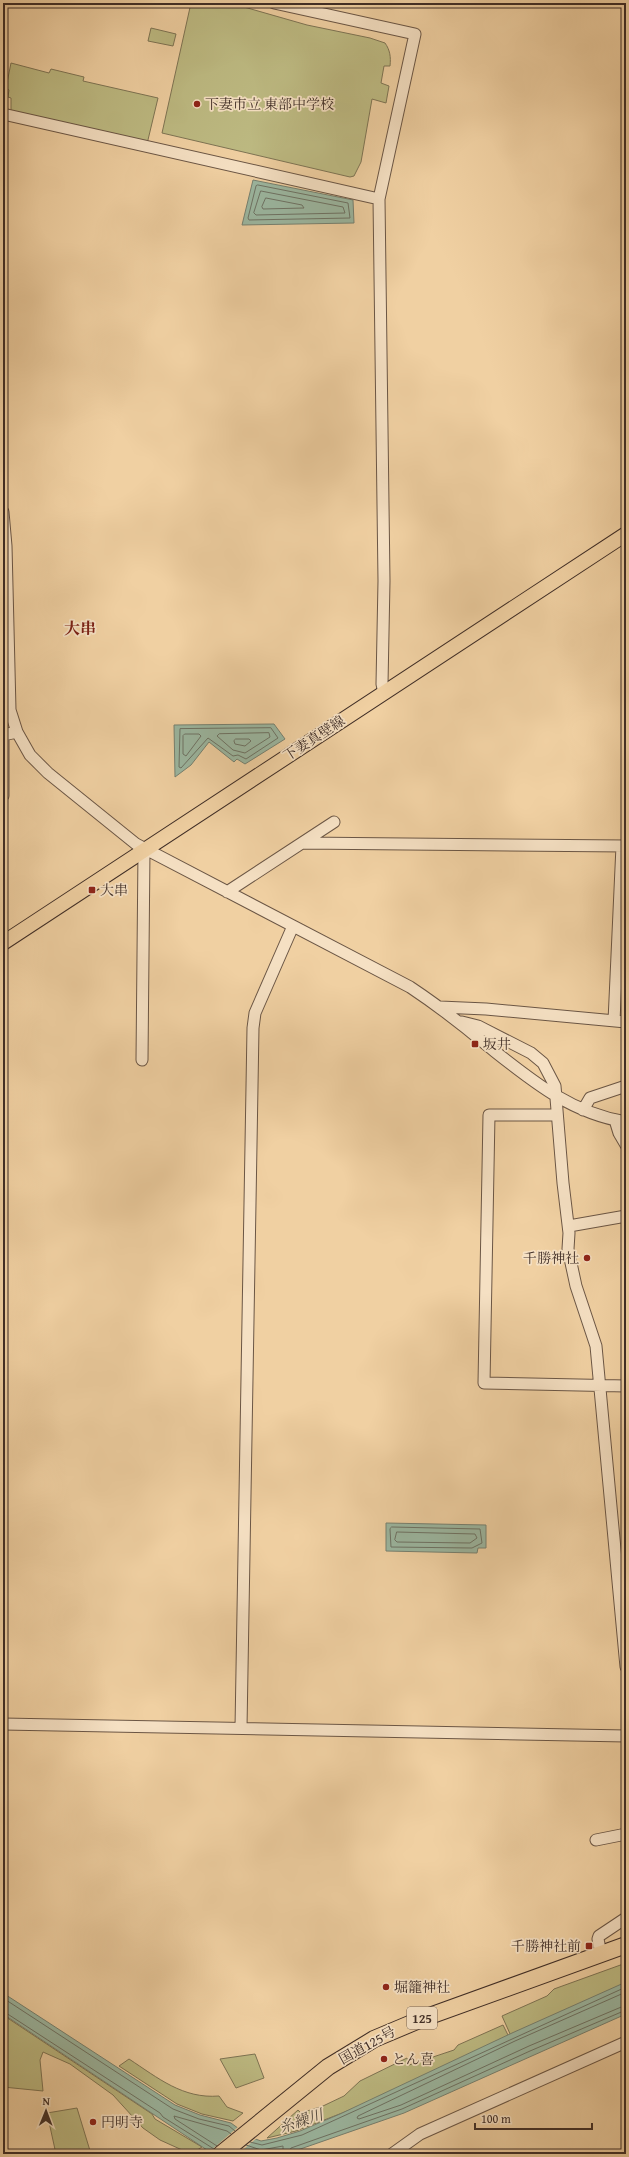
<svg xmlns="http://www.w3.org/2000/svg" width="629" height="2157" font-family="'Gentium Book Plus','Noto Serif JP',serif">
	<rect width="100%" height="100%" fill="#f0d0a2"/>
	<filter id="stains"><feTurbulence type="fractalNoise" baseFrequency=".005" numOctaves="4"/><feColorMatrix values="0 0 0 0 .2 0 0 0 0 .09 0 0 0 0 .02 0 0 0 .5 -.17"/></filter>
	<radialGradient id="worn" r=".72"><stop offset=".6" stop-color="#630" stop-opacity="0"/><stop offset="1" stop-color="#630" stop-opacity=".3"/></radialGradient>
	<path fill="#bdba82" stroke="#7e7454" d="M191,3H221L237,5L307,25L370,38L385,43C390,50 391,57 390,66H384L381,83L389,86L386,103L372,99L361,162L354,176L350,177L162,133Z
		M151,28L176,34L173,46L148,41Z
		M11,63L49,73L51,69L84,77L83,81L158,98L147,144L11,111V98L8,97L9,90L6,88Z
		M626,1963V1985L511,2036L502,2016L547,1996L554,1989Z
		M3,2015L152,2114L155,2119L202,2147L191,2154L160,2140L143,2128L113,2095L70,2064L43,2052L40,2060L43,2091L3,2087Z
		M503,2025L509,2037L360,2106L296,2131L267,2138L298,2110L301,2113L323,2106L344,2096L360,2081L407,2058L409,2065L454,2050L458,2045Z
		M255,2054L264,2078L236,2088L220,2059Z
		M129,2059C158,2078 183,2099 219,2096L227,2107L243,2113L233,2121L202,2114L177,2104L119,2066Z
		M77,2108L91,2154H56L47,2113Z"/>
	<path fill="#9bb7a1" stroke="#768070" d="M253,180L353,200L354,223L242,225Z
		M274,724L285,739L245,764L237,759L234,762L209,742L191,765L175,777L174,725Z
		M386,1523L486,1525V1548H478L477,1553L386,1551Z
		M626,1982V2014L404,2113L286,2154H213L3,2014V1993L175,2105L200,2115L231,2123L250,2137L261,2141L277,2138L300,2131L340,2114L512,2033Z"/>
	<path fill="#f0d0a2" d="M239,2126L251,2136L257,2138L238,2154L208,2153Z"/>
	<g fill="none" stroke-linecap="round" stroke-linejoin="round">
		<path stroke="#6d7264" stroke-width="1" d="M258,185L348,203L350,218L249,220L248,218L256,186Z
			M261,191L343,207L345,213L256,215L254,213Z
			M266,198L302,205L304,208L263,209L262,207Z
			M271,728L278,738L246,759L238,755L233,756L208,738L181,768L179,767L180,729Z
			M269,733L270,737L245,753L233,750L217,736L219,734Z
			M185,734H199L201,736L186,756L183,754V736Z
			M236,739H249L251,741L245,746L235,744L234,741Z
			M392,1527L480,1529L482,1543L472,1548L391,1547L390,1529Z
			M397,1532L475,1534L477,1538L470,1543L397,1542L395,1540Z
			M626,1992L515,2041L358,2116L357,2118L359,2119L401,2105L529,2046L626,2005
			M3,1998L173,2109L199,2119L229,2126L235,2131
			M3,2011L160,2113L163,2117L214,2149
			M250,2142L262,2145L302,2135L626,1987
			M246,2145L261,2150L283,2146V2154
			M217,2146L175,2119L174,2116L227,2131L231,2134
			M288,2154L291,2148L402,2109L530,2051L626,2010"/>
		<defs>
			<path id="minor" d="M3,114L379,199L415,34L274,3
				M379,199L384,581L382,684L384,693
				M3,512L6,546L10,710L17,732L30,755L48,773L136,844L410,987C437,1005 463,1025 488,1046C531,1080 570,1113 626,1122
				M3,796V735L17,732
				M302,843L626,846
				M227,892L334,822
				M440,1007L486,1009L626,1022
				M614,1021L622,846
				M462,1022L478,1026L531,1053L543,1063L555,1086L563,1183L569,1233L568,1249L576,1286L596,1346L626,1667
				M142,1060L144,850
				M583,1110L590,1098L626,1086
				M557,1115H489L484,1383L626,1386
				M615,1120L619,1133L626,1145
				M569,1226L626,1216
				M3,1724L626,1736
				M241,1728L253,1028L255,1013L293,926
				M596,1840L626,1834
				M601,1954L598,1939L599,1936L626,1918
				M392,2154L420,2134L626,2042"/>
			<path id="major" d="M3,943L626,534"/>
			<path id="highway" d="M221,2154L328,2067L374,2039L424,2018L626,1945"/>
		</defs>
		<use href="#minor" stroke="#6b5645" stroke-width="13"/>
		<use href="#major" stroke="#3f2d26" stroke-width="16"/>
		<use href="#highway" stroke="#3f2d26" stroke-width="18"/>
		<use href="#minor" stroke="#f5e0c3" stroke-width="11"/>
		<use href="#major" stroke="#f0d0a2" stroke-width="14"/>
		<use href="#highway" stroke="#f0d0a2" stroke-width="16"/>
	</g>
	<g fill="#8f2418" stroke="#f5e0c3" stroke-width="1.5">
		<circle cx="197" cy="104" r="4"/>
		<rect x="88" y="886" width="8" height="8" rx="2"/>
		<rect x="471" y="1040" width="8" height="8" rx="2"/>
		<circle cx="587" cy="1258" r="4"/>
		<rect x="585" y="1942" width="8" height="8" rx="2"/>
		<circle cx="386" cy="1987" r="4"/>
		<circle cx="384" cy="2059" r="4"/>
		<circle cx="93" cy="2122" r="4"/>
	</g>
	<g text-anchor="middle" stroke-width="3.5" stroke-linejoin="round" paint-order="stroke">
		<rect fill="#f5e0c3" stroke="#766355" stroke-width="1" x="407" y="2007" width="30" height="22" rx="3"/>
		<g font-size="13" font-weight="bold" fill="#3f2d26">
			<text x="422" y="2023">125</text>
		</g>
		<g font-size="14" fill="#3f2d26" stroke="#f5e0c3" text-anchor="start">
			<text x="205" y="109">下妻市立 東部中学校</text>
			<text x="100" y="895">大串</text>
			<text x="483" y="1049">坂井</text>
			<text x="579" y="1263" text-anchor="end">千勝神社</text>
			<text x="581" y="1951" text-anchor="end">千勝神社前</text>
			<text x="394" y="1992">堀籠神社</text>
			<text x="392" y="2064">とん喜</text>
			<text x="101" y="2127">円明寺</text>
		</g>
		<g font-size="14" fill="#3f2d26" stroke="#f5e0c3">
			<text transform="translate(314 738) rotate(-33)" y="5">下妻真壁線</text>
			<text transform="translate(367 2045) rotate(-29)" y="5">国道125号</text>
		</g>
		<g font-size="15" font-style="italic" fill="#51493f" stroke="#f5e0c3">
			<text transform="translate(301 2121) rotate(-18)" y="5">糸繰川</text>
		</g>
		<g font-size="16" font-weight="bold" fill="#7a1f14" stroke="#f5e0c3">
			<text x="80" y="634">大串</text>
		</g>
	</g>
	<rect width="629" height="2157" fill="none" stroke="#f0d0a2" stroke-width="16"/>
	<rect x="4" y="4" width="621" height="2149" fill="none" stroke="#3f2d26" stroke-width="2"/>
	<rect x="8" y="8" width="613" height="2141" fill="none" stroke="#3f2d26"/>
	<g transform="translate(46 2111) rotate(1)" stroke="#f5e0c3" stroke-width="3" paint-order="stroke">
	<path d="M0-3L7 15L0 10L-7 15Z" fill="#3f2d26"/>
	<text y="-6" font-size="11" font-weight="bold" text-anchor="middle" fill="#3f2d26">N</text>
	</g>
	<path d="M475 2123v6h117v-6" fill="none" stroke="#3f2d26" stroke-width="2"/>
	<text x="481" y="2123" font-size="12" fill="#3f2d26" stroke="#f5e0c3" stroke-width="3" paint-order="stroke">100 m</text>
	<rect width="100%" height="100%" filter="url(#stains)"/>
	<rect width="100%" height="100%" fill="url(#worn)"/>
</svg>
